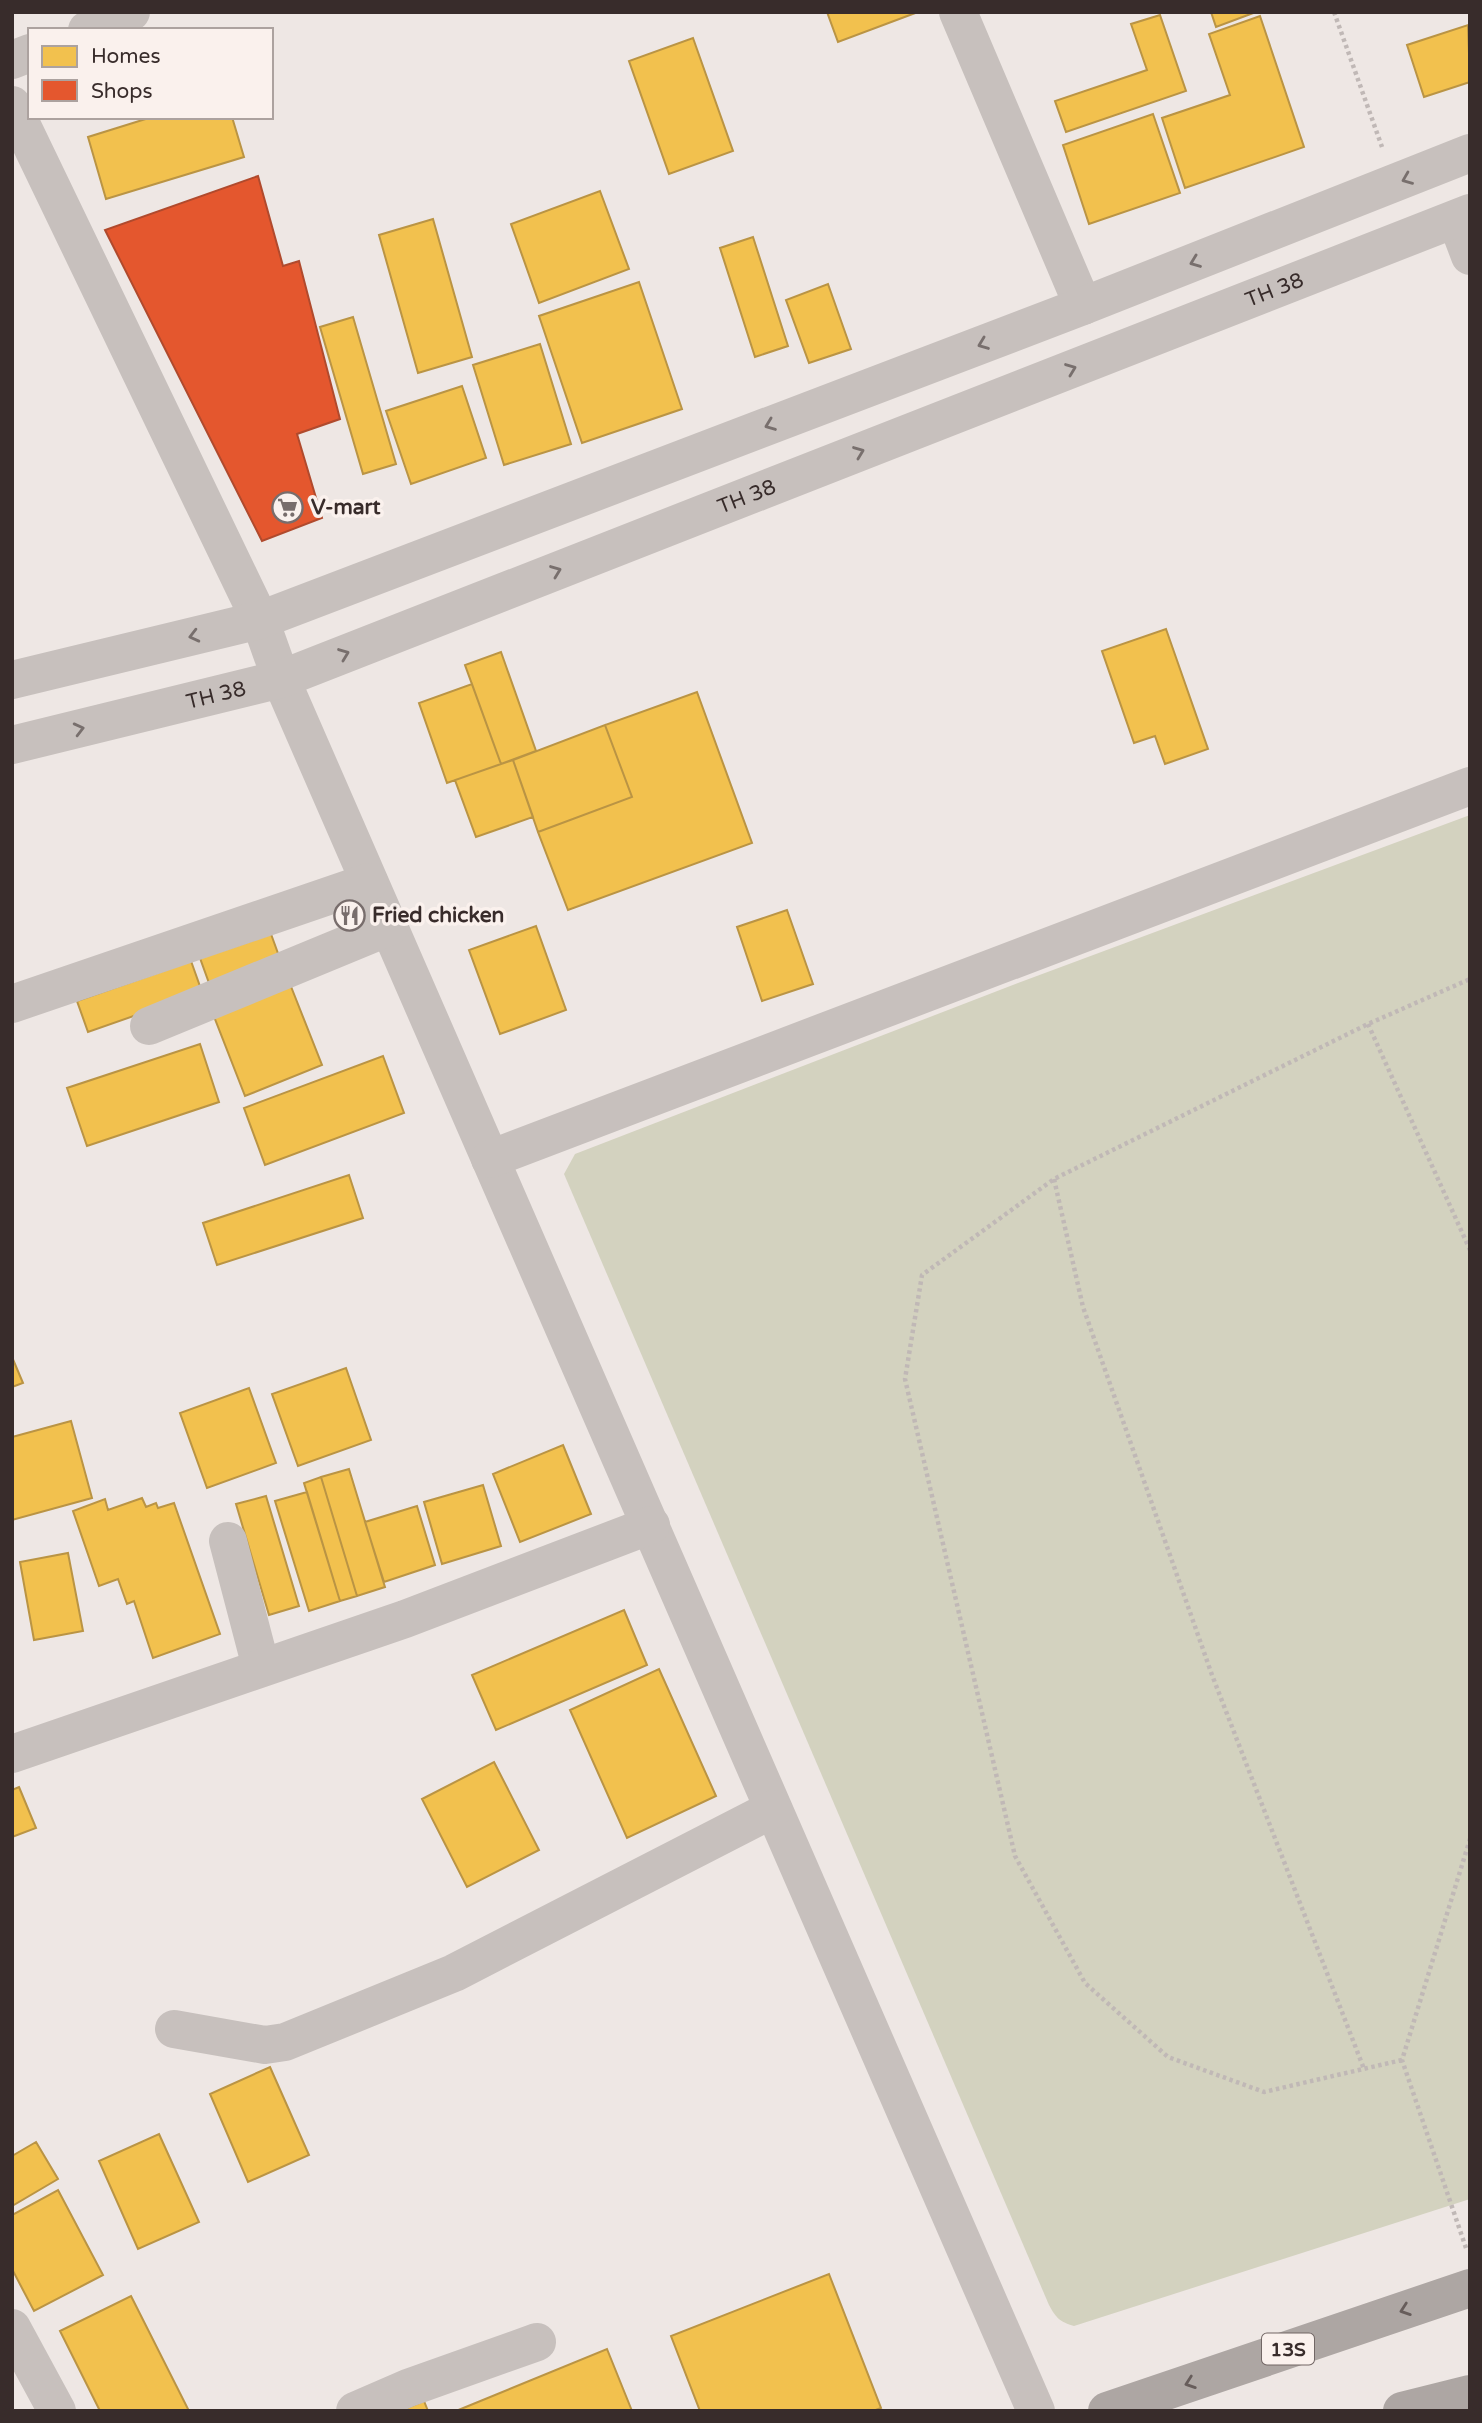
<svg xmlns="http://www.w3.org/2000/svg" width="1482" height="2423" font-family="'Varela Round',sans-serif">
	<rect width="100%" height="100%" fill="#eee7e4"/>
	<path fill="#d3d2bf" d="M1470,815V2199L1074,2326C1060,2322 1056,2318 1049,2305L564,1174L575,1154L1018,983Z"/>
	<path fill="#f2c14e" stroke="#ba9444" stroke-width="2" d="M827,12H918L838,42Z
		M1211,12H1256L1216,27Z
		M1160,15L1186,91L1066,132L1055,101L1147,70L1131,24Z
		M1260,16L1304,147L1185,188L1162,118L1230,95L1209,34Z
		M1468,25L1470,82L1424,97L1407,45Z
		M693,38L733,151L669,174L629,61Z
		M1153,114L1180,193L1089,224L1063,145Z
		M152,117H232L244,157L106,199L88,137Z
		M600,191L629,269L539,303L511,224Z
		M433,219L472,357L418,373L379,235Z
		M753,237L788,346L755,357L720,248Z
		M639,282L682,409L582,443L539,316Z
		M828,284L851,349L809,363L786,300Z
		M353,317L396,464L363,474L320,327Z
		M540,344L571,444L504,465L473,365Z
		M462,386L486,458L411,484L386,411Z
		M1166,629L1208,749L1165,764L1155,736L1134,743L1102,651Z
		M501,652L536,751L501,764L465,665Z
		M472,684L501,764L447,783L419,703Z
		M697,692L752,843L568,910L538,832L632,797L605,725Z
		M605,725L632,797L538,832L513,760Z
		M513,760L533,817L476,837L455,780Z
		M787,910L813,984L762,1001L737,927Z
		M536,926L566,1010L500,1034L469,950Z
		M271,934L280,959L209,983L200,958Z
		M191,961L202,992L88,1032L77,1001Z
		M290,984L322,1065L245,1096L213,1014Z
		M200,1044L219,1102L87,1146L67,1088Z
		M383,1056L404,1113L265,1165L244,1108Z
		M349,1175L363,1218L217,1265L203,1223Z
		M12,1357L23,1383L12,1387Z
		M346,1368L371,1440L298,1466L272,1394Z
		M249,1388L276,1463L207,1488L180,1413Z
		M71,1421L92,1498L12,1520V1437Z
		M563,1445L591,1514L520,1542L493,1474Z
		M349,1469L385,1587L357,1596L321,1477Z
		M321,1477L357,1596L340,1601L304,1483Z
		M483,1485L501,1546L442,1564L424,1502Z
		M307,1492L340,1601L309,1611L275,1501Z
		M266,1496L299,1606L269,1615L236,1504Z
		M142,1498L146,1507L156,1503L158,1508L174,1503L220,1634L153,1658L134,1601L127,1604L118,1579L99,1586L73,1511L105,1499L108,1510Z
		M417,1506L435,1565L384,1582L365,1522Z
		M68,1553L83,1631L34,1640L20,1562Z
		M624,1610L647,1665L496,1730L472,1675Z
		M659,1669L716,1796L627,1838L570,1710Z
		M494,1762L539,1850L467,1887L422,1799Z
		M19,1787L36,1828L12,1837V1790Z
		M270,2067L309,2155L248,2182L210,2094Z
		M159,2134L199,2222L138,2249L99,2161Z
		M36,2142L58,2179L12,2206V2156Z
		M58,2190L103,2275L34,2311L12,2269V2215Z
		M829,2274L881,2408L873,2411H700L671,2336Z
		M131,2296L189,2411H100L60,2331Z
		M607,2349L632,2411H456Z
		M424,2401L428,2411H399Z"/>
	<path fill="#e4572e" stroke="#b04a2d" stroke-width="2" d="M258,176L283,266L299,261L340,419L297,434L322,518L262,541L105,230Z"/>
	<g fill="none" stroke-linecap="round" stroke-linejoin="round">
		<path stroke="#c0b8b6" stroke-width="4.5" stroke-dasharray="3.5 3.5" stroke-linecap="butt" d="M1334,12L1382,147
			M1368,1024L1470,1250
			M1054,1179L1083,1307L1212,1675L1364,2069
			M1402,2060L1264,2092L1168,2057L1085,1983L1015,1856L905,1379L922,1275L1054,1179L1368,1024L1470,979
			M1466,2248L1402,2060L1470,1839"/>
		<g stroke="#c7c0bd" stroke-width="38">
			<path d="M958,12L1083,306"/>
			<path d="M87,30L131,12"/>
			<path d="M12,60L30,53"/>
			<path d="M12,105L260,620L281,679L1036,2411"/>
			<path d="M1456,219L1470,256"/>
			<path d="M12,680L260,620L1083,306L1470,153"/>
			<path id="s1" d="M12,745L281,679L1470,213"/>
			<path d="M12,1004L369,882"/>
			<path d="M149,1026L389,927"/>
			<path d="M490,1159L1470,786"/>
			<path d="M228,1541L261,1667"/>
			<path d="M12,1754L405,1619L651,1525"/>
			<path d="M174,2029L265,2045L285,2042L454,1973L773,1809"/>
			<path d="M12,2328L57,2411"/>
			<path d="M355,2411L408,2388L537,2342"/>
		</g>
		<path stroke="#ada6a3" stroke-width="38" d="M1107,2411L1470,2288
			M1402,2411L1470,2394"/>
	</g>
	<defs><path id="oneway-chevron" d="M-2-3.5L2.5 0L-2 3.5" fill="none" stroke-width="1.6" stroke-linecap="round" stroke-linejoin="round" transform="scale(1.75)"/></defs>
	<g stroke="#786f6d">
		<use href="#oneway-chevron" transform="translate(1407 179) rotate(158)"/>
		<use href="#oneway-chevron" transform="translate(1195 262) rotate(159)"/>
		<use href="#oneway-chevron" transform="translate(983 344) rotate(159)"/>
		<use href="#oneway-chevron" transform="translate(1071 369) rotate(-21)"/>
		<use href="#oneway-chevron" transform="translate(770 425) rotate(159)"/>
		<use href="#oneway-chevron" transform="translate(859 452) rotate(-21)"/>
		<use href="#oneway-chevron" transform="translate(556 571) rotate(-21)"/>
		<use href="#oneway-chevron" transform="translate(194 636) rotate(166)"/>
		<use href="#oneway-chevron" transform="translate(344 654) rotate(-21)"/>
		<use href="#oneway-chevron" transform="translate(79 729) rotate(-14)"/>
	</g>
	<g stroke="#675d5b">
		<use href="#oneway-chevron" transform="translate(1405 2310) rotate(161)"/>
		<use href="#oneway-chevron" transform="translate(1190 2383) rotate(161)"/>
	</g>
	<defs>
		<symbol id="supermarket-ring" viewBox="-11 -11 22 22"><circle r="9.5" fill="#faf1ed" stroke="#786d6c" stroke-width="1.5"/><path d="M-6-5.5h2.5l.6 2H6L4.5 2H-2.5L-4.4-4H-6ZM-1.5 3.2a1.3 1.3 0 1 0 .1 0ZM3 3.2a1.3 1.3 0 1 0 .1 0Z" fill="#786d6c"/></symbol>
		<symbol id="restaurant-ring" viewBox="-11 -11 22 22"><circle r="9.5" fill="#faf1ed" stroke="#786d6c" stroke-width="1.5"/><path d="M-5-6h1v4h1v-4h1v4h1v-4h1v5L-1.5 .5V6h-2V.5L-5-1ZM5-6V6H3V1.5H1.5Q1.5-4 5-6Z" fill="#786d6c"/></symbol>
	</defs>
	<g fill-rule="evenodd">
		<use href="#supermarket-ring" x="270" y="490" width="35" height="35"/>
		<use href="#restaurant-ring" x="332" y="898" width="35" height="35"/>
	</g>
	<g text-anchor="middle" stroke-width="7" stroke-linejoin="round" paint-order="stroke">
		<rect fill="#faf1ed" stroke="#726765" stroke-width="2" x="1262" y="2333.5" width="52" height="31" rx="5"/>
		<g font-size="19" font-weight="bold" fill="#382c2b">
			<text x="1288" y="2356">13S</text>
		</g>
		<g font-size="21" fill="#382c2b" stroke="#faf1ed">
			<text dy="7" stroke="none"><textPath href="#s1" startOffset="1344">TH 38</textPath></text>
			<text dy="7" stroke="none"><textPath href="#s1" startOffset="777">TH 38</textPath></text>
			<text dy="7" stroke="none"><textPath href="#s1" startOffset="210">TH 38</textPath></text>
		</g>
		<g font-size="21" font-weight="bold" fill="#382c2b" stroke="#faf1ed" text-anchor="start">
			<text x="311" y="514">V-mart</text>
			<text x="372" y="922">Fried chicken</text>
		</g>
	</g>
	<rect width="1482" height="2423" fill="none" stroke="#382c2b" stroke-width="28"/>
	<rect x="28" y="28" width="245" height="91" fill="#faf1ed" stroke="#aca29f" stroke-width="2"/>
	<rect x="42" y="46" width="35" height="21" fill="#f2c14e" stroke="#aca29f" stroke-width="2"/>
	<text x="91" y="63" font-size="21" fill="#382c2b">Homes</text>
	<rect x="42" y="80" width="35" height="21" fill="#e4572e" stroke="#aca29f" stroke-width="2"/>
	<text x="91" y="98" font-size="21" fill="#382c2b">Shops</text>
</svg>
